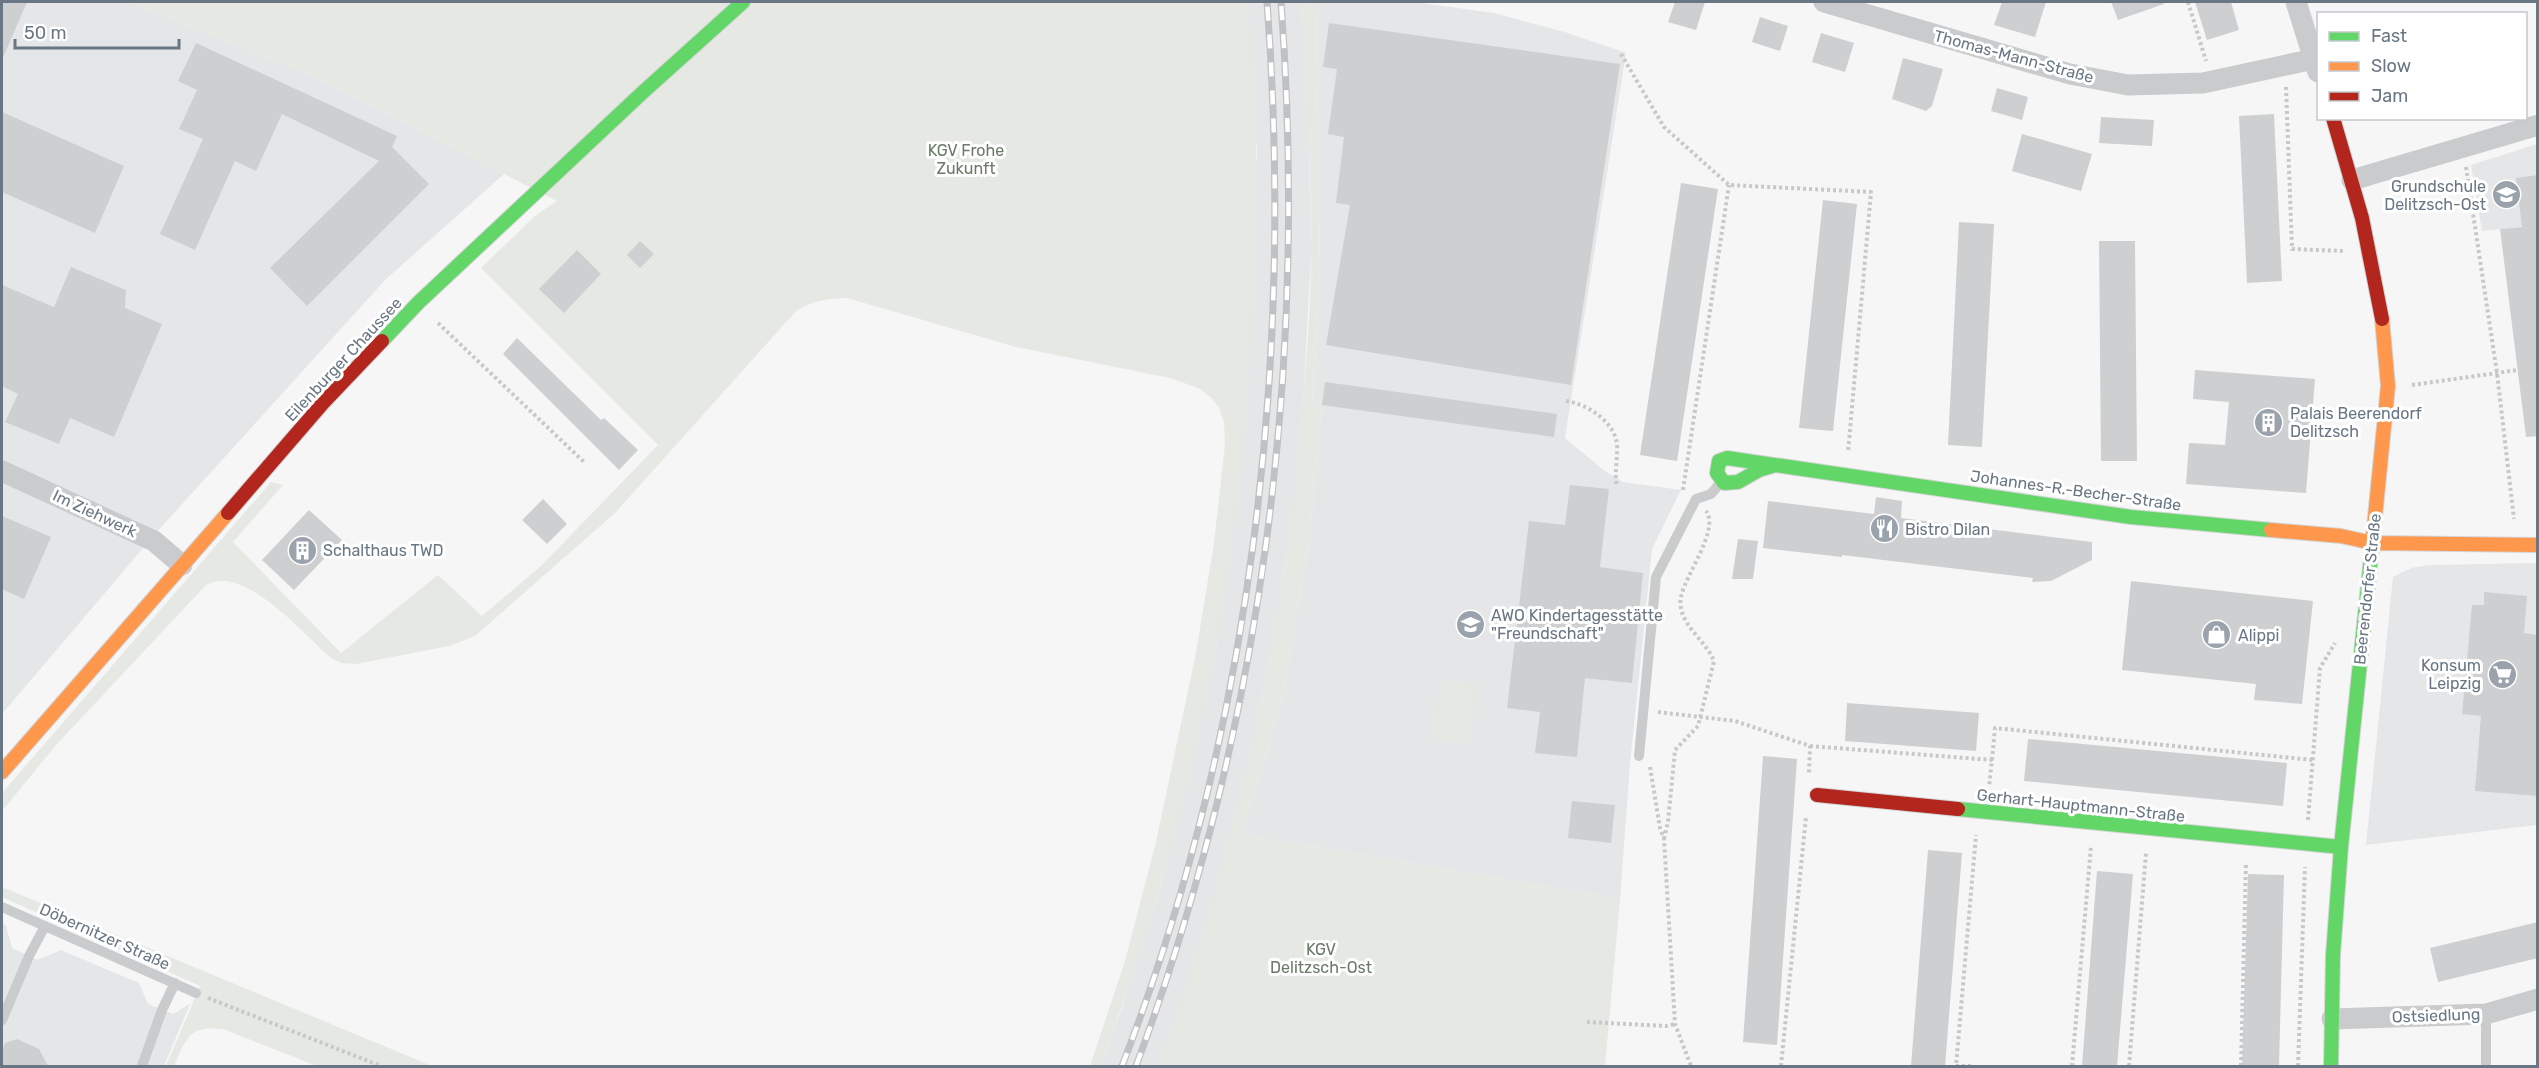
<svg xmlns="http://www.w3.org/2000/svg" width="2539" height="1068" font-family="Rubik,sans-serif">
	<rect width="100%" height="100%" fill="#f6f6f6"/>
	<path fill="#e5e6e7" d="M2,2H129L312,76L504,174L385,280L155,534L2,714Z
		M1248,2H1301L1308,98L1311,254L1304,388L1294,500L1274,634L1249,760L1222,867L1186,990L1158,1066H1100L1120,1014L1160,889L1189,777L1217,642L1257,154Z
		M1316,2H1414L1494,13L1568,33L1626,53L1565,438L1605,471L1623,482L1681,490L1652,549L1630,764L1620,899L1242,834L1283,699L1309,544L1322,405L1313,404L1320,269Z
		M2537,144V225L2482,231L2471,165Z
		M2537,563V825L2366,845L2393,577L2411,568L2429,565Z
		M2,923L6,926L12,948L37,960L61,950L139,983L148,1004L173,1014L190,1004L164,1066H2Z"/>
	<path fill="#e5e8e3" d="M129,2H1248C1259,110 1258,219 1252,328C1239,579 1191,831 1100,1066H1090L1125,961L1156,842L1196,653L1214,543L1225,445L1224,422L1219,408L1211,397L1198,388L1170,378L1016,347L847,298C827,298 813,301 796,311L615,513L475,636L449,646L356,664L341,663L331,658C303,634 245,564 206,585L57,744L2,811V793L271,482L283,485L233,542L341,653L438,575L482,616L541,566L658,445L481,268L535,216L557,201L312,76Z
		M1301,2H1316L1320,269L1313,403L1322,405L1309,544L1283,699L1242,834L1620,899L1605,1066H1158C1231,865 1279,655 1299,442C1305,379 1311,315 1311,252C1311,168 1307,85 1301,2Z
		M1440,680L1477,685L1469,745L1431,740Z
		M2,887L432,1066H317L223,1029C189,1025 186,1039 174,1066H166L200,986L2,897Z"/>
	<path fill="#cecfd0" d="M2,2H27L2,60Z
		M1675,2H1705L1696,30L1668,22Z
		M2002,2H2046L2035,37L1994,25Z
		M2111,2H2164V4L2118,20Z
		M2195,2H2231L2239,30L2207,40Z
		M1760,17L1788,26L1780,51L1752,42Z
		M1329,23L1620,64L1571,385L1326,345L1350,205L1336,203L1344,137L1328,134L1337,69L1323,67Z
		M1821,33L1854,43L1845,72L1812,62Z
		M196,43L397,136L392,147L429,184L307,306L270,268L379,161L282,114L256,171L235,161L195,250L160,234L203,139L179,129L197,90L178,81Z
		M1903,58L1943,69L1932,106L1926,111L1892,99Z
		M1997,88L2028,97L2022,120L1991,111Z
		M2,112L124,166L95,233L2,192Z
		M2274,114L2282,281L2247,283L2239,116Z
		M2101,117L2154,120L2152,146L2099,143Z
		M2022,134L2092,154L2081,191L2012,171Z
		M2538,175V436L2526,437L2500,229L2522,227L2516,178Z
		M1681,183L1718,189L1677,461L1640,455Z
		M1823,200L1857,204L1833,431L1799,428Z
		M1959,222L1994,224L1982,447L1948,445Z
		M640,241L654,254L640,268L627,255Z
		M2099,241H2135L2137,461H2101Z
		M577,250L601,274L564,313L539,289Z
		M71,267L126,290L125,308L162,324L114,437L70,418L59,444L5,422L18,394L2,386V285L54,307Z
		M517,338L601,420L604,418L638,450L619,470L503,354Z
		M2195,370L2315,379L2306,493L2186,484L2189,443L2225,445L2229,402L2193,399Z
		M1325,382L1557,414L1554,437L1322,405Z
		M1570,485L1609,489L1600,567L1643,573L1632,683L1585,678L1577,757L1535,753L1540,712L1507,708L1529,521L1565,525Z
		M1876,497L1902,501L1901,518L2092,542V560L2051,581L2032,582L2033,578L1842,555V557L1763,548L1768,501L1874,514Z
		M543,499L567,524L547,544L522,520Z
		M309,510L342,540L294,590L262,560Z
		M2,516L51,537L24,599L2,589Z
		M1738,539L1758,541L1753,579H1732Z
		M2131,581L2313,601L2302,704L2254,700L2256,684L2122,670Z
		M2484,592L2527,596L2524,633L2538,635V796L2475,791L2481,716L2462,714L2472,605H2484Z
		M1847,703L1979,713L1976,751L1845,741Z
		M2028,739L2287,763L2283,806L2024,781Z
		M1763,756L1797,759L1777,1045L1743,1042Z
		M1572,801L1615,805L1611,843L1568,838Z
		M1928,850L1962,853L1955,941L1945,1066H1911Z
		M2097,871L2133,874L2117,1066H2082Z
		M2248,874L2284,875L2279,1066H2242Z
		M2538,922V958L2438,982L2430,948Z
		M17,1039L39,1049L48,1066H2V1052L5,1043Z"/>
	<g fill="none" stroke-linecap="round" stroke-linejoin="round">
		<defs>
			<path id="fast" d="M382,341L418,303L642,93L743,2
				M1775,465C1770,467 1764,468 1759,470L1738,482L1724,483L1717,473L1719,461L1727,458L2131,517L2271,530
				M1958,809L2341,847
				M2331,1066L2333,955L2341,847L2372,547"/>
			<path id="slow" d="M2271,530L2341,536L2373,543L2538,545
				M2372,547L2388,386L2382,319
				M2,772L228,513"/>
			<path id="jam" d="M2333,118L2362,218L2382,319
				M228,513L323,403L382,341
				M1817,795L1958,809"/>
		</defs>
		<use href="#fast" stroke="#d3d4d5" stroke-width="16"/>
		<use href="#slow" stroke="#d3d4d5" stroke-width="16"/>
		<use href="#jam" stroke="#d3d4d5" stroke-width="16"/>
		<path stroke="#c7c8c9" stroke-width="4" stroke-dasharray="3 3" stroke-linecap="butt" d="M2188,2L2206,61
			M1621,54L1664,127L1729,185L1871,192L1848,453
			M2286,87L2292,249L2344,251
			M2466,167L2497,373L2514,519
			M438,323L584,462
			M2412,385L2518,370
			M1566,401C1587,404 1614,421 1617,444C1618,459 1614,472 1617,487
			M1683,490L1729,185
			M1658,712L1735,721L1810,746L1809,773
			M1810,746L1992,760L1989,787
			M1992,760L1995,728L2313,760
			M1650,767L1660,828L1664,839L1675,1024L1691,1066
			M2308,820L2320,668L2335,643
			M1664,839L1668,822L1675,750L1698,726L1714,661C1706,640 1676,623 1681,597C1685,575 1720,530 1706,511
			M208,998L381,1066
			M1587,1022L1666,1026L1675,1024
			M1781,1066L1806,817
			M1971,1066H1956L1976,835
			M2072,1066L2091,846
			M2129,1066L2146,853
			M2241,1066L2246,862
			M2298,1066L2305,867"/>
		<path stroke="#c9cbcc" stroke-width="10" d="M1639,756L1656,577L1696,499L1711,494L1721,482
			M2,907L196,993
			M2486,1014V1066
			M2,1020L29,956L45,926
			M142,1066L162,1010L175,983"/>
		<path stroke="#c9cbcc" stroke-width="21" d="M1824,2L2070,74L2128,85L2203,83L2314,59
			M2296,2L2318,72
			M2352,180L2538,125
			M2,471L154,541L182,565
			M2332,1019L2486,1014L2538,999"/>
		<use href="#fast" stroke="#63d668" stroke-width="14"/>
		<use href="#slow" stroke="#ff974d" stroke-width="14"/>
		<use href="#jam" stroke="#b3261e" stroke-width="14"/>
		<defs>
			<path id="rail" d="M1122,1066C1252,732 1294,358 1267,2
				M1136,1066C1263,726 1308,363 1281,2"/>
		</defs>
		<use href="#rail" stroke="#c0c1c2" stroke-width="7"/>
		<use href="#rail" stroke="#fff" stroke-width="4.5" stroke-dasharray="14" stroke-linecap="butt"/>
	</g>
	<defs>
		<symbol id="school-disc" viewBox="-11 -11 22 22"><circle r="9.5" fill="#9aa3ac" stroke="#fff"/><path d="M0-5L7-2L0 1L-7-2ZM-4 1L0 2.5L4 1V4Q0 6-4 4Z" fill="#fff"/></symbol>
		<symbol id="building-disc" viewBox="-11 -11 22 22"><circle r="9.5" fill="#9aa3ac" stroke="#fff"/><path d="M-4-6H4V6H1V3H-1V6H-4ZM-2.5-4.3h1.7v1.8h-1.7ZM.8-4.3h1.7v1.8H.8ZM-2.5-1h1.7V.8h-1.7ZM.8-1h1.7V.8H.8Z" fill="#fff"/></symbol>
		<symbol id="restaurant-disc" viewBox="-11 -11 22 22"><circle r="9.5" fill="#9aa3ac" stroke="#fff"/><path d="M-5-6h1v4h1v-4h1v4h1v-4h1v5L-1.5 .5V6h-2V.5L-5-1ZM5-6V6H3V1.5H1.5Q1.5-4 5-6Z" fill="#fff"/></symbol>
		<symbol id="shop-disc" viewBox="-11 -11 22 22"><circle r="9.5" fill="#9aa3ac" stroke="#fff"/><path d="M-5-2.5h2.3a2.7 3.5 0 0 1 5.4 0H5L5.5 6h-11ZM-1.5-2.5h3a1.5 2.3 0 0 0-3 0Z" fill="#fff"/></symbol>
		<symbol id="supermarket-disc" viewBox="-11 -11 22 22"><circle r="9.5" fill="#9aa3ac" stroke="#fff"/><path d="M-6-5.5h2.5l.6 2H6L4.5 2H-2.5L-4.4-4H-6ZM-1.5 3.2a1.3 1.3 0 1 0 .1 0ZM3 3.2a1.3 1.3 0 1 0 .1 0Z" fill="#fff"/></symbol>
	</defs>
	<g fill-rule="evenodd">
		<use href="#school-disc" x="2490" y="178" width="33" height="33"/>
		<use href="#building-disc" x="2252" y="406" width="33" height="33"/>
		<use href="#restaurant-disc" x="1868" y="512" width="33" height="33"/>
		<use href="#building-disc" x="286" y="534" width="33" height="33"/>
		<use href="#school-disc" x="1454" y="608" width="33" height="33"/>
		<use href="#shop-disc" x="2200" y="618" width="33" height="33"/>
		<use href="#supermarket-disc" x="2486" y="658" width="33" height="33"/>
	</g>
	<g text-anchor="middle" stroke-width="6" stroke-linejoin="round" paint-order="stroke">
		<g font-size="16" fill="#697784" stroke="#fff">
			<text transform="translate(2014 56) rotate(15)" y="6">Thomas-Mann-Straße</text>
			<text transform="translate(343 359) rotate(-47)" y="6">Eilenburger Chaussee</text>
			<text transform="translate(2076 490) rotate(8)" y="6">Johannes-R.-Becher-Straße</text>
			<text transform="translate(95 513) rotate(25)" y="6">Im Ziehwerk</text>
			<text transform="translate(2367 589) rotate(-84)" y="6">Beerendorfer Straße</text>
			<text transform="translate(2081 805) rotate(6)" y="6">Gerhart-Hauptmann-Straße</text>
			<text transform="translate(105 936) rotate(24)" y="6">Döbernitzer Straße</text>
			<text transform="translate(2436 1015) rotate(-2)" y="6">Ostsiedlung</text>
		</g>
		<g font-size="16" fill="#6a7b67" stroke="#fff">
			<text x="966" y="156">KGV Frohe<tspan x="966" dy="18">Zukunft</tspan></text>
			<text x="1321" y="955">KGV<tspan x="1321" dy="18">Delitzsch-Ost</tspan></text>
		</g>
		<g font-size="16" fill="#697784" stroke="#fff" text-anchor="start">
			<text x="2486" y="192" text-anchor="end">Grundschule<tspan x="2486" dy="18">Delitzsch-Ost</tspan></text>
			<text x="2290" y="419">Palais Beerendorf<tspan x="2290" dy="18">Delitzsch</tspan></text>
			<text x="1905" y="535">Bistro Dilan</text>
			<text x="323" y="556">Schalthaus TWD</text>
			<text x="1491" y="621">AWO Kindertagesstätte<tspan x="1491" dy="18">"Freundschaft"</tspan></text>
			<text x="2238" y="641">Alippi</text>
			<text x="2481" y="671" text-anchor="end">Konsum<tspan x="2481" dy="18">Leipzig</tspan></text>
		</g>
	</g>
	<rect width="2539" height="1068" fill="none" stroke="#697784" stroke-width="6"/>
	<rect x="2317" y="12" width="210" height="108" fill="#ffffff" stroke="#c3c9ce" stroke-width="1.5"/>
	<rect x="2329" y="32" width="30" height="9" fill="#63d668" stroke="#c3c9ce" stroke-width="1.5"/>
	<text x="2371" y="42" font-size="18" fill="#697784">Fast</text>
	<rect x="2329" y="62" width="30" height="9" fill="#ff974d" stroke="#c3c9ce" stroke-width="1.5"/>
	<text x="2371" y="72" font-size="18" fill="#697784">Slow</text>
	<rect x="2329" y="92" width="30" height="9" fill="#b3261e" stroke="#c3c9ce" stroke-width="1.5"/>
	<text x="2371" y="102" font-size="18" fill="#697784">Jam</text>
	<path d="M15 39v9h164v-9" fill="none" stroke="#697784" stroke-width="3"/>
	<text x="24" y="39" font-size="18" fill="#697784" stroke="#ffffff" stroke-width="4.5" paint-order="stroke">50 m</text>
</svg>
